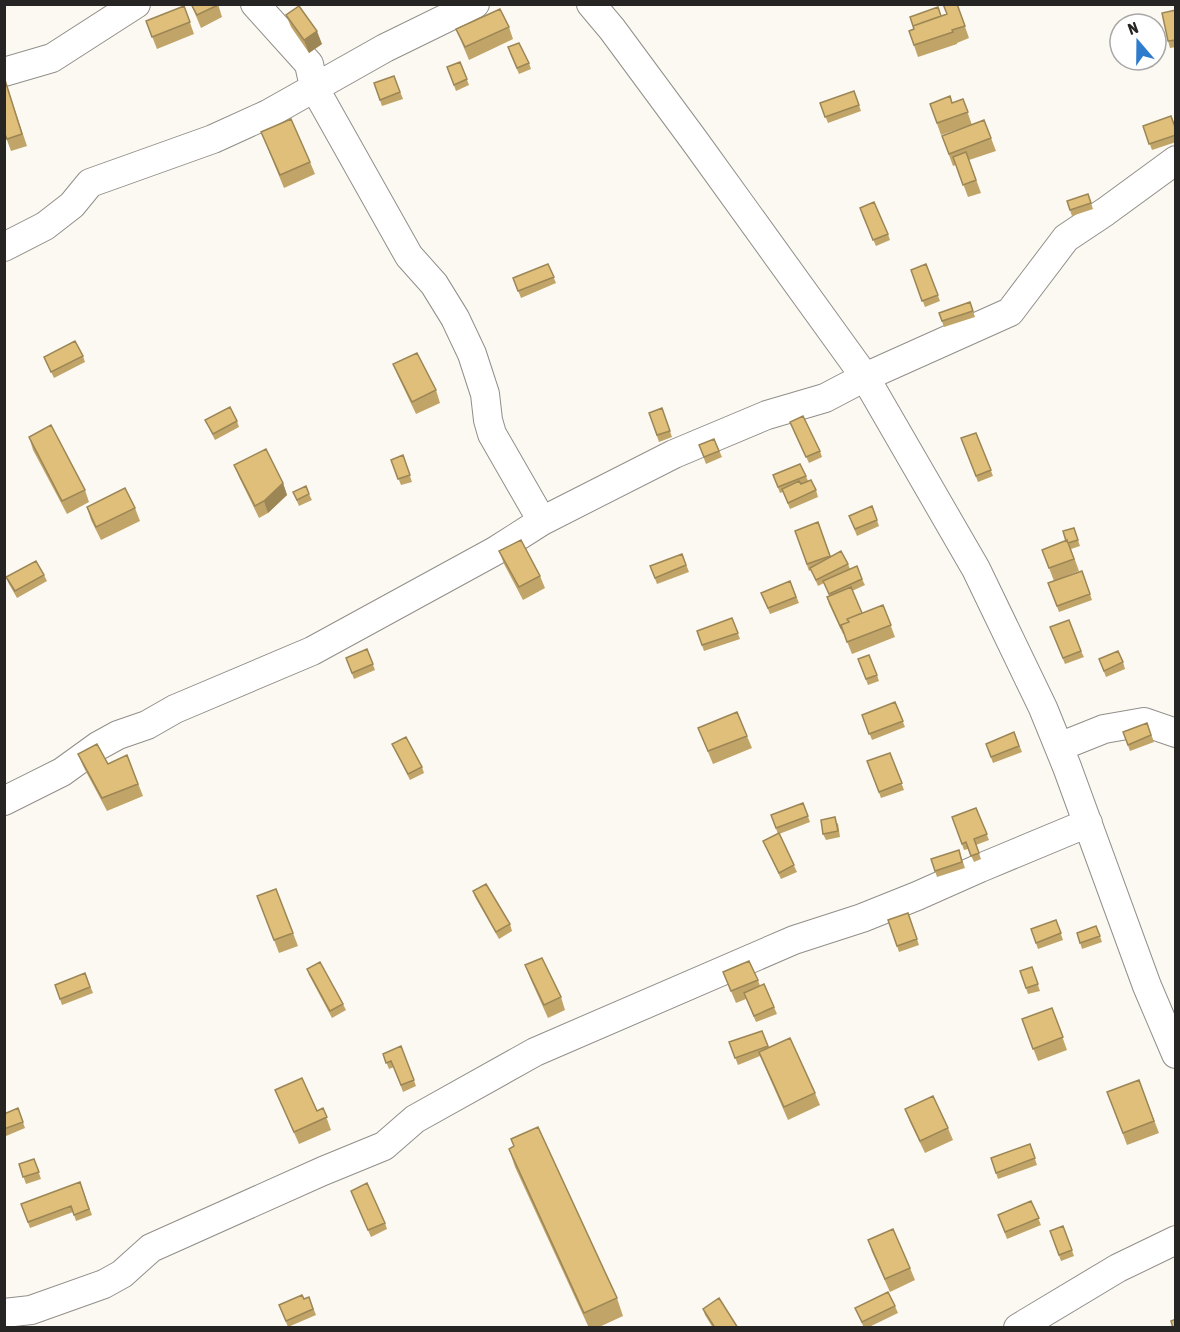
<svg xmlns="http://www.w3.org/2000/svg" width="1180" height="1332" font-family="'Asap Condensed',sans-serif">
	<rect width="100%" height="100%" fill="#fcf9f3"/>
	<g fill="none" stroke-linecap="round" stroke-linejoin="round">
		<defs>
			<path id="minor" d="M255,4L309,64L314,87L409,256L434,284L455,318L472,354L485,394L488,420L492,434L542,521
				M591,4L612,29L694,140L865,377L976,569L1043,708L1067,767L1147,986L1176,1054
				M4,72L52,58L136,4
				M4,247L45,226L72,205L90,183L213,139L268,114L385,48L475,4
				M1059,747L1104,729L1144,722L1176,733
				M4,801L62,772L98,746L118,735L147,725L175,709L312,651L495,551L542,521L674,454L767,415L825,398L865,377L1010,312L1066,238L1105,212L1176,160
				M4,1313L31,1310L104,1284L122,1274L151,1248L323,1171L384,1146L415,1119L535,1052L794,940L862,918L917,896L980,868L1088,823
				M1018,1328L1118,1268L1176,1240"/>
		</defs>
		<use href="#minor" stroke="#928f8a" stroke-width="30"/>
		<use href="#minor" stroke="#fff" stroke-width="28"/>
	</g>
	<path fill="#c0a468" d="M191,4H218L222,17L201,28Z
		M957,4L969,38L957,43V44L918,57L909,31L947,14Z
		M184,6L194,34L157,49L146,21Z
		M1176,10V47L1170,48L1168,41Z
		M286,15L322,44L309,53L291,27Z
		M509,27L513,39L469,60L456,29Z
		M510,53L529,63L531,69L519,74Z
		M460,62L469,85L456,91L447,67Z
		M394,76L403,99L382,106L374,83Z
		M5,80L27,146L11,151L4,132Z
		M854,91L861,111L828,123L820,103Z
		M963,99L972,125L984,120L996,151L969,160L981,193L968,197L956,165L953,166L942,136L968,126L941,135L930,104L952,103Z
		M1143,126L1176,130V142L1152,150Z
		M261,132L310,162L315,174L284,188Z
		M1088,194L1093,209L1072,216L1070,210Z
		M862,215L888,234L890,240L876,246Z
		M548,264L556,283L521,298L513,278Z
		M926,264L940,301L925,307L911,270Z
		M970,302L975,317L944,327L939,313Z
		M83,356L85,362L54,378L44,357Z
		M393,364L436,390L440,403L416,414L398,376Z
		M662,408L672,437L659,442L649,413Z
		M205,420L237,421L239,427L215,440Z
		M790,422L820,451L822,457L809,463Z
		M976,433L993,476L978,482L961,438Z
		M29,437L85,490L89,502L67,514L33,450Z
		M714,439L722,457L706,464L699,445Z
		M403,455L412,482L401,485L391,460Z
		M234,465L283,483L287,495L268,513L259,518L239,477Z
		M773,475L806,476L808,481L816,490L818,497L790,509L783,492L780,493Z
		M293,492L309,494L312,500L299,506Z
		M872,506L879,526L857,536L849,516Z
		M87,507L135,508L140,521L101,540L91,520Z
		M818,522L831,557L848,564L850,569L862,579L865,585L852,591L862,613L883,605L895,637L852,654L844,634H843L829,604L827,597L830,596L824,583L818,586L811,570L809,571L795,531Z
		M1074,528L1080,546L1071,549L1079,571L1054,581L1042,550L1066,541Z
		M499,551L540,576L545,588L523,600L504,564Z
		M682,554L689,572L657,584L650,566Z
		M1082,571L1092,600L1059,612L1048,583Z
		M44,575L47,581L17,598L9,584L6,577Z
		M790,581L799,603L770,614L761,593Z
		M732,618L740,639L704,651L697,631Z
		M1050,627L1081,651L1084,657L1065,664Z
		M367,649L375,670L354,679L346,658Z
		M858,659L877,675L879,681L868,685Z
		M1099,659L1123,662L1125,669L1106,677Z
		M895,702L905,727L872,740L862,715Z
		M1147,723L1154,742L1130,751L1123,732Z
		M698,728L747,736L752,748L713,764Z
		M1014,732L1022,752L993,763L986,744Z
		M392,744L422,767L424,773L410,780Z
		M890,753L904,790L881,798L867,761Z
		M78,754L108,764L127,755L143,796L107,811L83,766Z
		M803,803L810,822L779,834L797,872L781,879L763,841L778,834L771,815Z
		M976,808L989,840L976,845L981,859L974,862L968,849L964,850L952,817Z
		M838,823L840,837L826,840L823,834Z
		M959,850L965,868L937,877L931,859Z
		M276,889L298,946L279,953L257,896Z
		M473,891L510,924L512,931L499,939L475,897Z
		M908,913L919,945L899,952L897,946Z
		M1056,920L1063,940L1038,949L1031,929Z
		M1096,926L1102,942L1082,949L1077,933Z
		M525,965L561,997L565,1010L548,1018L530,978Z
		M1032,967L1040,991L1028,994L1020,971Z
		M307,969L343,1004L346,1010L332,1018L309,975Z
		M723,972L758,980L760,986L774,1007L777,1014L756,1022L746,999L736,1003Z
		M85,973L93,993L62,1005L55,985Z
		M1052,1008L1067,1050L1038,1061L1022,1019Z
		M762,1031L769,1048L815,1093L820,1105L788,1120L760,1056L738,1065L729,1042Z
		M401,1046L416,1086L403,1092L394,1067L389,1069L383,1054Z
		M1139,1080L1159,1133L1127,1145L1107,1092Z
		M275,1090L317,1111L323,1108L331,1130L299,1144Z
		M18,1108L25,1128L6,1136L4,1132V1114Z
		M905,1109L948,1128L953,1140L925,1153L910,1122Z
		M1030,1144L1037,1165L998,1179L991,1158Z
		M509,1149L617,1298L623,1316L597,1328H589L515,1167Z
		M34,1159L41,1179L26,1184L19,1164Z
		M80,1182L92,1215L76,1221L73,1212L30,1228L21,1204Z
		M351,1191L385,1223L387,1229L371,1237Z
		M1031,1201L1041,1225L1007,1239L998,1215Z
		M1063,1226L1074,1256L1061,1261L1050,1231Z
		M868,1240L910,1268L915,1280L890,1292L872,1252Z
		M309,1297L316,1315L288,1327L279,1305Z
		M895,1306L898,1313L867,1328H864L855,1308Z
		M703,1309L738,1328H713L705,1315Z"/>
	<path fill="#9c8655" d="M317,31L322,44L309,53L304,40Z
		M283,483L287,495L268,513L264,501Z"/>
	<path fill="#dfbf79" stroke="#9c8655" stroke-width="1.5" d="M191,4H218V5L197,15Z
		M943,4H957L965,26L952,30L953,32L914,45L909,31L914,29L913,26L947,14Z
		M184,6L190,22L152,37L146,21Z
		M299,6L317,31L304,40L286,15Z
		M938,7L941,16L913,26L914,29L910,17Z
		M500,9L509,27L465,47L456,29Z
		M1176,10V40L1168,41L1162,13Z
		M519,43L529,63L517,68L508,47Z
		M460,62L467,79L454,85L447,67Z
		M394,76L400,92L380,100L374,83Z
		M4,80H5L22,134L7,139L4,132Z
		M854,91L859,105L825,117L820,103Z
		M950,96L952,103L963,99L968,112L937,123L930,104Z
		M1171,116L1176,130V135L1149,144L1143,126Z
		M291,119L310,162L280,175L261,132Z
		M984,120L991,138L949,154L942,136Z
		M966,152L976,180L963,185L953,157Z
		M1088,194L1091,203L1070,210L1067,201Z
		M874,202L888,234L873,240L860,208Z
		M548,264L554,277L518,291L513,278Z
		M926,264L938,295L922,301L911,270Z
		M970,302L973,311L942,321L939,313Z
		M75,341L83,356L51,372L44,357Z
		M417,353L436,390L412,402L393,364Z
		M230,407L237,421L213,434L205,420Z
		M662,408L670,431L657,435L649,413Z
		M803,416L820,451L806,457L790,422Z
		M51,425L85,490L62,501L29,437Z
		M976,433L991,470L976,476L961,438Z
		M714,439L719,451L704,457L699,445Z
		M266,449L283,483L264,501L255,506L234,465Z
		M403,455L410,475L398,479L391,460Z
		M800,464L806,476L778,487L773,475Z
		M811,480L816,490L788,503L782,489L799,481L801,484Z
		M306,486L309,494L297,500L293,492Z
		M125,488L135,508L96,527L87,507Z
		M872,506L877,520L855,529L849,516Z
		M818,522L830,556L807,564L795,531Z
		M1074,528L1078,540L1068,543L1067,540L1066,541L1063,531Z
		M521,540L540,576L519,587L499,551Z
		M1067,540L1074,559L1049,568L1042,550Z
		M841,551L848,564L816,580L810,568Z
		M682,554L686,565L655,578L650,566Z
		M36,561L44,575L15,591L6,577Z
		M857,566L862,579L829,594L823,581Z
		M1082,571L1090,594L1057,606L1048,583Z
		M790,581L796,597L768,608L761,593Z
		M851,587L862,613L847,619L849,622L841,625L842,628H841L827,597Z
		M883,605L891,625L847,642L841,625L849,622L847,619Z
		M732,618L738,633L702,645L697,631Z
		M1069,620L1081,651L1063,658L1050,627Z
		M367,649L373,664L352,673L346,658Z
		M1118,651L1123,662L1104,671L1099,659Z
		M869,655L877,675L866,679L858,659Z
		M895,702L903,721L869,734L862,715Z
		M737,712L747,736L708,751L698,728Z
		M1147,723L1151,735L1128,745L1123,732Z
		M1014,732L1019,746L991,757L986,744Z
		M406,737L422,767L408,774L392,744Z
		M97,744L108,764L127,755L138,784L102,798L78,754Z
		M890,753L902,783L879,792L867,761Z
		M803,803L808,816L776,828L771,815Z
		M976,808L987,834L974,839L979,853L971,856L966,842L962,844L952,817Z
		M835,817L838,831L823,834L821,820Z
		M779,833L794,865L779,873L763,841Z
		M959,850L962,862L935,871L931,859Z
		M486,884L510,924L496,932L473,891Z
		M276,889L293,933L274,940L257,896Z
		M908,913L917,939L897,946L888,920Z
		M1056,920L1061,933L1036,943L1031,929Z
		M1096,926L1100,936L1080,943L1077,933Z
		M542,958L561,997L544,1005L525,965Z
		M749,961L758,980L731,991L723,972Z
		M320,962L343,1004L330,1011L307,969Z
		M1032,967L1038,984L1026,988L1020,971Z
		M85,973L90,987L60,999L55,985Z
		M764,984L774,1007L754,1016L744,993Z
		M1052,1008L1063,1037L1033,1049L1022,1019Z
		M762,1031L768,1046L735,1058L729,1042Z
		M790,1038L815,1093L784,1107L759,1052Z
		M401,1046L414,1080L401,1085L391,1061L386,1063L383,1054Z
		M302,1078L317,1111L323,1108L327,1117L294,1132L275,1090Z
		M1139,1080L1154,1121L1123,1133L1107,1092Z
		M933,1096L948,1128L920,1141L905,1109Z
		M18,1108L23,1122L4,1129V1114Z
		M538,1127L617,1298L584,1313L509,1149L514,1146L511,1139Z
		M1030,1144L1035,1158L996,1173L991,1158Z
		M34,1159L39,1172L23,1177L19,1164Z
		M80,1182L89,1209L74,1215L71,1206L28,1222L21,1204Z
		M367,1183L385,1223L368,1230L351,1191Z
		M1031,1201L1039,1218L1005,1232L998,1215Z
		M1063,1226L1072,1250L1059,1255L1050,1231Z
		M893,1229L910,1268L885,1279L868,1240Z
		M888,1292L895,1306L862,1322L855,1308Z
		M302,1295L304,1299L309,1297L313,1309L286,1321L279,1305Z
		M719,1298L738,1328H715L703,1309Z
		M1176,1319V1328H1173L1171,1321Z"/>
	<rect width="1180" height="1332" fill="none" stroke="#262523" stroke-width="12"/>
	<g transform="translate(1138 42) rotate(340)"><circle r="28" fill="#ffffff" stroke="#a8a8a7" stroke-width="1.5"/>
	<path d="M0-4.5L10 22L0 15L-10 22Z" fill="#2f7ccc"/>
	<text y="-9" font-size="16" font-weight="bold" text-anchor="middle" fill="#262523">N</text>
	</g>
</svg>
